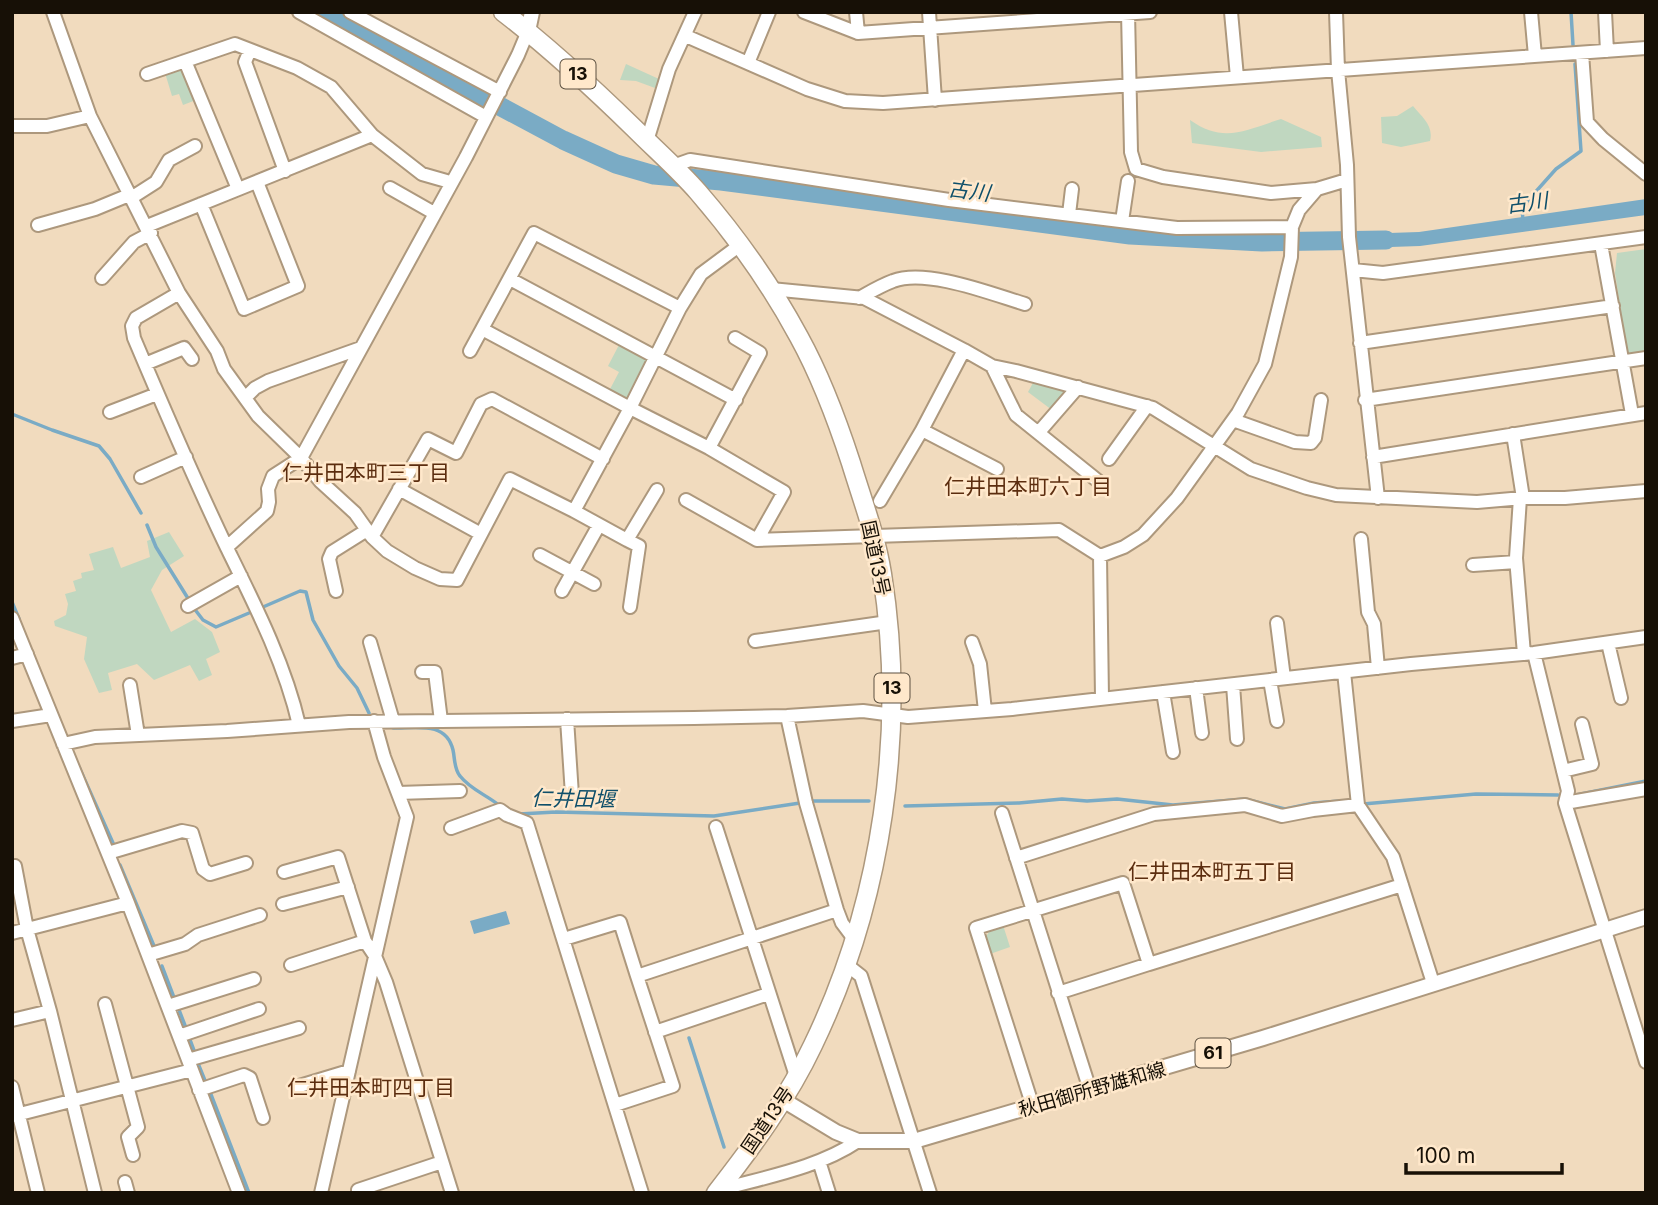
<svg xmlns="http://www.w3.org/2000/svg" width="1658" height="1205" font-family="Inter,'Noto Sans JP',sans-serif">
	<rect width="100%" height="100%" fill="#f1dbbe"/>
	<path fill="#c0d7c0" d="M626,64L659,79L655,88L636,81L620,80Z
		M179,68L186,70L196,100L183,105L179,94L172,96L165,73Z
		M1413,106C1422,117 1434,126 1430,141L1401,147L1382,143L1381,117L1397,116Z
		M1281,119L1321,137L1322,147L1261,152L1192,143L1190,120C1224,144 1245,130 1281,119Z
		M1646,249V353L1627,354L1615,273L1617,253Z
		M620,343L651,361L629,401L609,391L619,372L608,366Z
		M1034,381L1060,387L1066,395L1052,410L1028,392Z
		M169,532L184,556L162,570L151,590L171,632L195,619L212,632L220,652L206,659L212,675L199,681L190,665L154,680L137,664L108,673L112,690L99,693L84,659L87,637L55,626L54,621L66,615L68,604L65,594L76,591L73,581L82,578L81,573L94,570L89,554L113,547L121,568L150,557L147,541Z
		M1003,925L1010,947L990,954L985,938L991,929Z"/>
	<path fill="#7aabc5" d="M1646,199V215L1420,246L1361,248L1359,234L1419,232Z
		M506,911L510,924L474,934L470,921Z"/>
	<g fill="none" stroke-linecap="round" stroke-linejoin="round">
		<path stroke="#7aabc5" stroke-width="3.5" d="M1571,12L1573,45
			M1523,221L1522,207L1556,169L1581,151L1575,64
			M12,414L52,430L99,446L110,459L141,513
			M147,525L156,547L189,600
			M12,602L19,619
			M193,607L203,620L216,627L249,613
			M263,607L300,591L306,592L313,620L339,666L357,688L369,713
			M393,728C417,728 446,721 453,750C455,759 454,769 460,776C471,790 487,795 500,806
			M79,767L113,843
			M1576,795L1646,781
			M811,801H869
			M1363,804L1476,794L1558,795
			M905,806L1019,803L1062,799L1087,801L1117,799L1173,805L1245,799L1285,809L1314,803L1340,801
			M519,814L556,812L714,816L800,803
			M120,865L154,946
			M162,966L175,1000
			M179,1010L186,1028
			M189,1037L195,1053
			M689,1038L724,1147
			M197,1061L206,1083
			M210,1092L249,1193"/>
		<path stroke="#7aabc5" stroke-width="19" d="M324,12L563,140L616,164L654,175L721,181L1130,235L1262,242L1386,240"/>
		<defs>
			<path id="minor" d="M53,12L90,116L179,293L136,318L132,326L134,338C164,409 194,479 227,548C255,605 285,664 299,725
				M299,12L486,117
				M350,12L500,92
				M804,12L858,33L1150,12
				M856,12L858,33
				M929,12L935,100
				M1128,12L1131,152L1136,169L1163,177L1271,193L1317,189L1347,180
				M1231,12L1237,77
				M1336,12L1338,70L1347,165L1349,237L1378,498
				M1531,12L1535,56
				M1605,12L1607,51
				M686,36L807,89L845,101L883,103L1646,48
				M250,50L245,62L285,171
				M1582,53L1587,122L1603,139L1646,174
				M185,61L238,189
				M748,63L769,12
				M147,74L235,44L297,68L331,87L372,135L422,174L450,182
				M12,126H47L90,116
				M647,141L669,69L695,12
				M673,166L690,160L949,200L1177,228L1292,227L1299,210L1317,189
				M390,188L434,213
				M131,198L156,182L169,160L195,146
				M201,204L244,309L298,286L257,182
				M1069,214L1072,189
				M1122,221L1128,181
				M38,225L95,209L129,195
				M147,226L372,135
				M534,233L680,308L630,408L482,329Z
				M1601,244L1632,414
				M1353,270L1383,273L1646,237
				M102,278L134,242L151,233
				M510,279L736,400
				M771,289L864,298L964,350L992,366L1016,371L1153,408L1251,469L1307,488L1336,495L1477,502L1523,498H1565L1646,491
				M179,293L217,351L224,369L258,416L301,458L320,481L355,513L372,537L387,551L415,568L440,579L457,580L510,479L574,511
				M859,298C870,292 882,285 893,281C926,268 992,294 1025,304
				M680,308L701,274L740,245
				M1360,343L1613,306
				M470,351L482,329
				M145,364L184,348L192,359
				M992,366L1016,415L1103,485
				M245,398L255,388L268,381L361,348
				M1365,400L1646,358
				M110,412L157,394
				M1233,420L1295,442L1311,443L1315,438L1321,400
				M922,430L997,469
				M1039,432L1078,387
				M1513,434L1523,498
				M709,448L760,353L735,338
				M1373,457L1646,413
				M1109,459L1147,406
				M141,477L186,457
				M399,489L481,534
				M657,490L627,540L574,511L630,408L709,448L784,492L757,540L1059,530L1100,556
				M1520,498L1516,558L1524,654
				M686,500L757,540
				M880,501L922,430L964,350
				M372,537L428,439L456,453L481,404L492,399L603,459
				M1361,539L1368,612L1374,624L1378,668
				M627,540L639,546L630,607
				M227,547L267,511L269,502L268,489L273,476L301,458L466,157L518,55L528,31
				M540,555L594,584
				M1473,565L1516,562
				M336,591L329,559L332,552L367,530
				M562,591L599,525
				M188,606L241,576
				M12,618L128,903L239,1193
				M1277,623L1284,678
				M755,641L888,622
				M370,642L393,721
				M972,642L980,664L985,711
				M1608,643L1621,698
				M1534,653L1568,791L1565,803L1646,1062
				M12,658L27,654
				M422,672H435L441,721
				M1344,672L1358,805L1393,857L1433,983
				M1270,680L1277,721
				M130,685L138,735
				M1233,685L1237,739
				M1196,688L1202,733
				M1163,692L1173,752
				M1102,698L1100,556L1124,547L1143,535L1177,498L1238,413L1265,364L1291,257L1292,227
				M787,716L806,803L837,910L842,923L854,939
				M567,719L572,795
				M12,721L51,715
				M63,744L95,737L227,731L349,722L694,718L787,716L863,711L908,717L1012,709L1411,664L1534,653L1646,637
				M1563,771L1592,764L1582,724
				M398,793L460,791
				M1565,803L1646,789
				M1002,813L1090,1090
				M716,827L796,1076
				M451,828L500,810L507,815L527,823L642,1193
				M108,853L182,831L192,833L203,869L210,874L246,863
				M1016,858L1154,814L1245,805L1282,816L1313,810L1358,805
				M15,866L27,929L50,1011
				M284,872L338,857L365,941L375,956L386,982L452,1193
				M283,904L348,887
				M12,933L128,903
				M564,939L620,922L637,976L837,910
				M148,955L185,944L198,935L260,915
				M1149,964L1402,885
				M291,965L365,941
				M847,965L861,976L930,1193
				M105,1004L138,1127L128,1137L133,1155
				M168,1006L254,979
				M12,1020L50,1011L95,1193
				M655,1032L768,994
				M179,1036L259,1009
				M188,1060L299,1028
				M12,1087L38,1193
				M296,1087L349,1071
				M199,1090L244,1075L250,1078L263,1118
				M615,1105L673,1086L637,976
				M1033,1107L976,928L1123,883L1149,964L1058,993
				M12,1116L192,1070
				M819,1161L829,1193
				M125,1182L128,1193
				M358,1190L442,1162
				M719,1190C765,1177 818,1168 858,1141
				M321,1193L407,817L384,757L374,721"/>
			<path id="major" d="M528,31L532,12
				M783,1100L836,1132L858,1141H914L1263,1038L1646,917"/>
			<path id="highway" d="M503,12C550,48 593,88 635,129C656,150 679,170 698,192C736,236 771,285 799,337C821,377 837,420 851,463C862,499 876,536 882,574C907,731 882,902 813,1045C788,1098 752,1147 716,1193"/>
		</defs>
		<use href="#minor" stroke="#ad987d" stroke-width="16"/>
		<use href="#major" stroke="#ad987d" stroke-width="18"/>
		<use href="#highway" stroke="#ad987d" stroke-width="21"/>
		<use href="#minor" stroke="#fff" stroke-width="12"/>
		<use href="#major" stroke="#fff" stroke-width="14"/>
		<use href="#highway" stroke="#fff" stroke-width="18"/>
	</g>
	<g text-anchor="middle" stroke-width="5" stroke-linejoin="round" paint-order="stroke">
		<g fill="#ffe8cb" stroke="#5d5141" stroke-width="2">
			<rect x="560.5" y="59.5" width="35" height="29" rx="5"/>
			<rect x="874.5" y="673.5" width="35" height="29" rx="5"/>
			<rect x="1195.5" y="1038.5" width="35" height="29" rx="5"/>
		</g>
		<g font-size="18" font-weight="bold" fill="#171006">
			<text x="578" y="80">13</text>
			<text x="892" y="694">13</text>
			<text x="1213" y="1059">61</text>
		</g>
		<g font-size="19" fill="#171006" stroke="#ffe8cb">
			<text transform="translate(876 558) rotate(78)" y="7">国道13号</text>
			<text transform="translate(1092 1089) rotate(-16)" y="7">秋田御所野雄和線</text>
			<text transform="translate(767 1120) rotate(-56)" y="7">国道13号</text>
		</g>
		<g font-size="21" font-style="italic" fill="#0f4f6a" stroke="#ffe8cb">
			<text transform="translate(969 191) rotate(7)" y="7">古川</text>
			<text transform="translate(1527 203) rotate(-7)" y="7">古川</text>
			<text transform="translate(573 799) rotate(1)" y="7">仁井田堰</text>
		</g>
		<g font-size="21" fill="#5c2d0f" stroke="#ffe8cb">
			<text x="366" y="480">仁井田本町三丁目</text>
			<text x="1028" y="494">仁井田本町六丁目</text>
			<text x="1212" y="879">仁井田本町五丁目</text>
			<text x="371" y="1095">仁井田本町四丁目</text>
		</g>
	</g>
	<rect width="1658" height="1205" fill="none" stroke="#171006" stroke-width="28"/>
	<path d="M1406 1163v10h156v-10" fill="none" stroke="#171006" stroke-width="3.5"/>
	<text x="1416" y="1163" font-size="21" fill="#171006" stroke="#ffe8cb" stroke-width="5" paint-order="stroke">100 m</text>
</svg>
